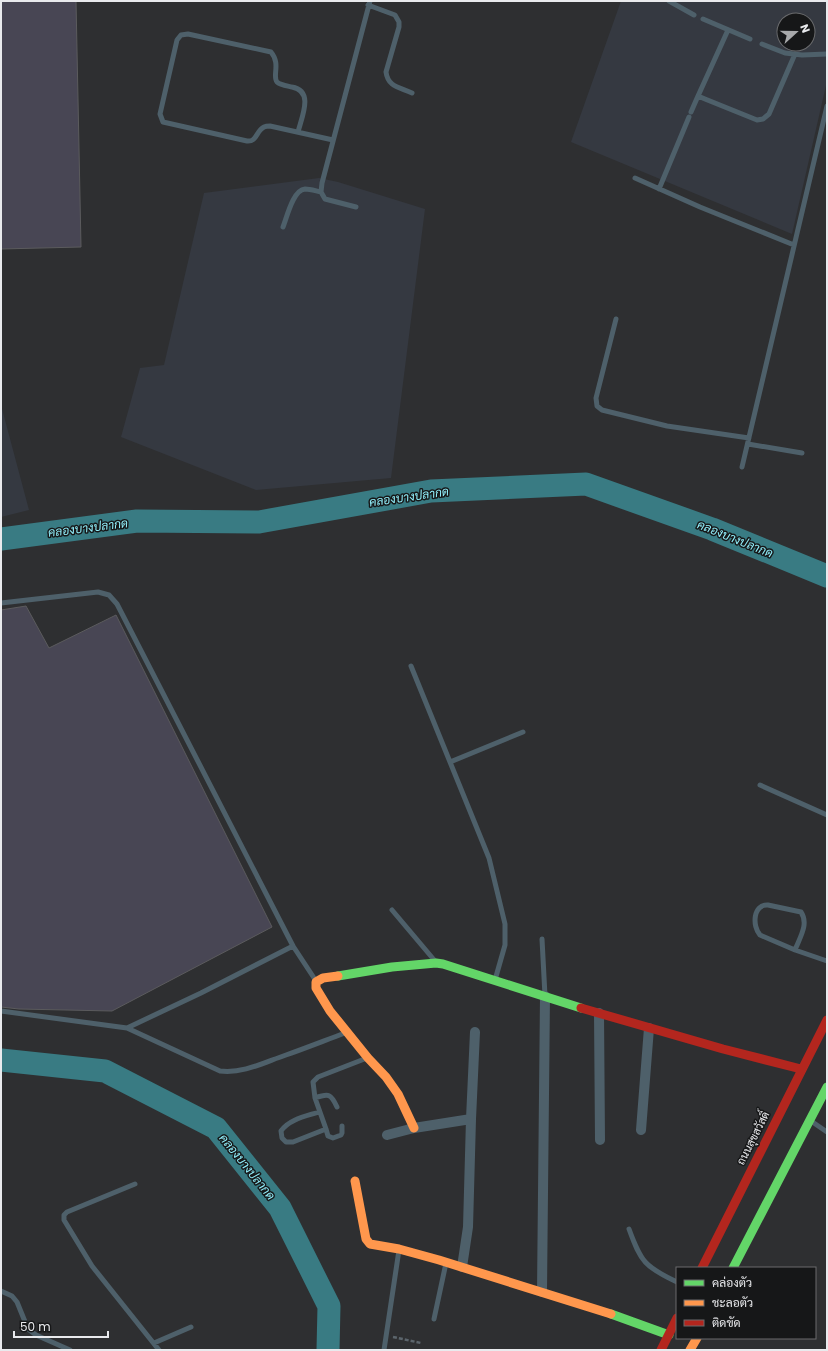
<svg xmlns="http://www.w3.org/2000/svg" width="828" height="1351" font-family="Poppins,Sarabun,sans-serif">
	<rect width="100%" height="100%" fill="#2e2f31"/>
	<path fill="#353941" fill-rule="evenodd" d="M621,1H827V81L792,234L571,142ZM784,20H808V44H784Z
		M319,178L338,182L425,209L391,478L256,490L121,437L140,368L164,365L204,193Z
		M1,405L29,510L1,517Z"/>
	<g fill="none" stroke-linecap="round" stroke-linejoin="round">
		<path stroke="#397b83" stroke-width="23" d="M1,539L137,521L259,522L431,491L586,484L712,529L827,576
			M1,1060L105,1071L216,1128L280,1208L329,1306L328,1350"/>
	</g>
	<path fill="#484654" stroke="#5b5b5d" d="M1,1H76L81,247L1,249Z
		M26,606L49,648L116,615L272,927L112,1011L19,1009L1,1007V610Z"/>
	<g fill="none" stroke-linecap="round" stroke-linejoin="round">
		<path stroke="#5c656c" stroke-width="2.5" stroke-dasharray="4 2" stroke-linecap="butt" d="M393,1337L421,1343"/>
		<path stroke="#4e606a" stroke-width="5" d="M669,1L694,15
			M368,5L395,15L399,22V27L386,72C388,87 399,87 412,93
			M703,19L750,39
			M728,30L698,96L705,99L757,120L763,119L769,114L795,54
			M762,44L785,53L802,55L827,54
			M691,112L698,96
			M298,132C302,116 314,91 292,87C288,86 280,85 277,82C272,76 281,64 271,52L188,34L181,35L177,40L160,114L163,122L247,141C257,142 256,131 264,127C266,126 268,126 270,126L333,140
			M635,178L700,207L794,245
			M659,189L689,117
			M356,207L325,199L321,192L322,183L370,1
			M283,227C287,217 293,190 305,189C310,189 316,191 321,192
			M616,319L596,398L597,406L602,410L667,426L749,438
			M748,444L802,453
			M742,467L827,106
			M1,603L98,592L109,595L117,604L293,946L316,981
			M411,666L489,858L505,924V945L495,980
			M450,762L523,732
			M760,785L827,815
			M392,910L435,961
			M542,939L545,996
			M795,950C800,937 809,924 801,912L768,905C753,904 752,926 760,935L795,950L827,961
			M1,1011L127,1028L201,993L293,946
			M127,1028L220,1071C243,1074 265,1062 286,1055C306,1048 326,1040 345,1033
			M315,1098L326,1129
			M337,1107C331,1094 329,1093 315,1098L313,1082L318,1077L367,1058
			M319,1112C307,1116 289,1119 281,1131L282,1138L286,1142H293L326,1129L328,1136L333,1138L341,1135L342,1133V1126
			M811,1121L827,1132
			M135,1184L67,1212L64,1215V1220L92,1266L159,1350
			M629,1229C641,1262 645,1267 677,1282
			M1,1291L12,1296L17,1302L28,1329L36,1335L70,1350
			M434,1319L446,1263
			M154,1343L191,1327
			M384,1350L399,1250"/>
		<path stroke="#4e606a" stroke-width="10" d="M599,1013L600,1140
			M641,1130L649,1028
			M387,1135L414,1128L471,1119
			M462,1267L468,1227L471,1119L475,1032
			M542,1292L545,996"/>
		<path stroke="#63d668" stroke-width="9" d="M338,976L392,967L436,963L443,964L581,1008
			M733,1268L827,1087
			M611,1314L669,1335"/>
		<path stroke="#ff974d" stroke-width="9" d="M338,976L323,978L316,982V988L330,1011L368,1058L386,1077L398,1094L414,1128
			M355,1181L366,1239L370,1244L399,1249L439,1260L611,1314
			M690,1350L697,1338"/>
		<path stroke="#b3261e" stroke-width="9" d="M581,1008L723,1049L801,1069
			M702,1268L827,1020
			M661,1350L677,1318"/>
	</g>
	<g text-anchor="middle" stroke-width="3" stroke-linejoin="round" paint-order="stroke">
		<g font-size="11" fill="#e9eaed" stroke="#161718">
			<text transform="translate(753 1138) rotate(-63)" y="4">ถนนสุขสวัสดิ์</text>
		</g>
		<g font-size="12" font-style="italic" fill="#92f0fc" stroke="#161718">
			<text transform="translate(409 497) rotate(-8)" y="4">คลองบางปลากด</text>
			<text transform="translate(88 528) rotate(-7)" y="4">คลองบางปลากด</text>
			<text transform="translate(735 539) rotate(22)" y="4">คลองบางปลากด</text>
			<text transform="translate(247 1167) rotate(51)" y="4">คลองบางปลากด</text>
		</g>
	</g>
	<rect width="828" height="1351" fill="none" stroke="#e9eaed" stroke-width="4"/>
	<rect x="676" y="1267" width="140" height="72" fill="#161718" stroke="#6a6b6d"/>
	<rect x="684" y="1280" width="20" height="6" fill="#63d668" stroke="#6a6b6d"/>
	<text x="712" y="1287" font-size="12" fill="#e9eaed">คล่องตัว</text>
	<rect x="684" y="1300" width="20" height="6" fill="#ff974d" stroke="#6a6b6d"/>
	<text x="712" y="1307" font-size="12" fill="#e9eaed">ชะลอตัว</text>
	<rect x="684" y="1320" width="20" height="6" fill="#b3261e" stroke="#6a6b6d"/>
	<text x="712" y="1327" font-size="12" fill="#e9eaed">ติดขัด</text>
	<g transform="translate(796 32) rotate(69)"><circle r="19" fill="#161718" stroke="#6a6b6d"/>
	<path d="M0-3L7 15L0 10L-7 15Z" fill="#a8a9ab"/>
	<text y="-6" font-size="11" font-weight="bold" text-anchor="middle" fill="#e9eaed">N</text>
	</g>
	<path d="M14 1331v6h94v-6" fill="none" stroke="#e9eaed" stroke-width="2"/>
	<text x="20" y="1331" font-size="12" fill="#e9eaed" stroke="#161718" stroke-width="3" paint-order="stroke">50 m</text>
</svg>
